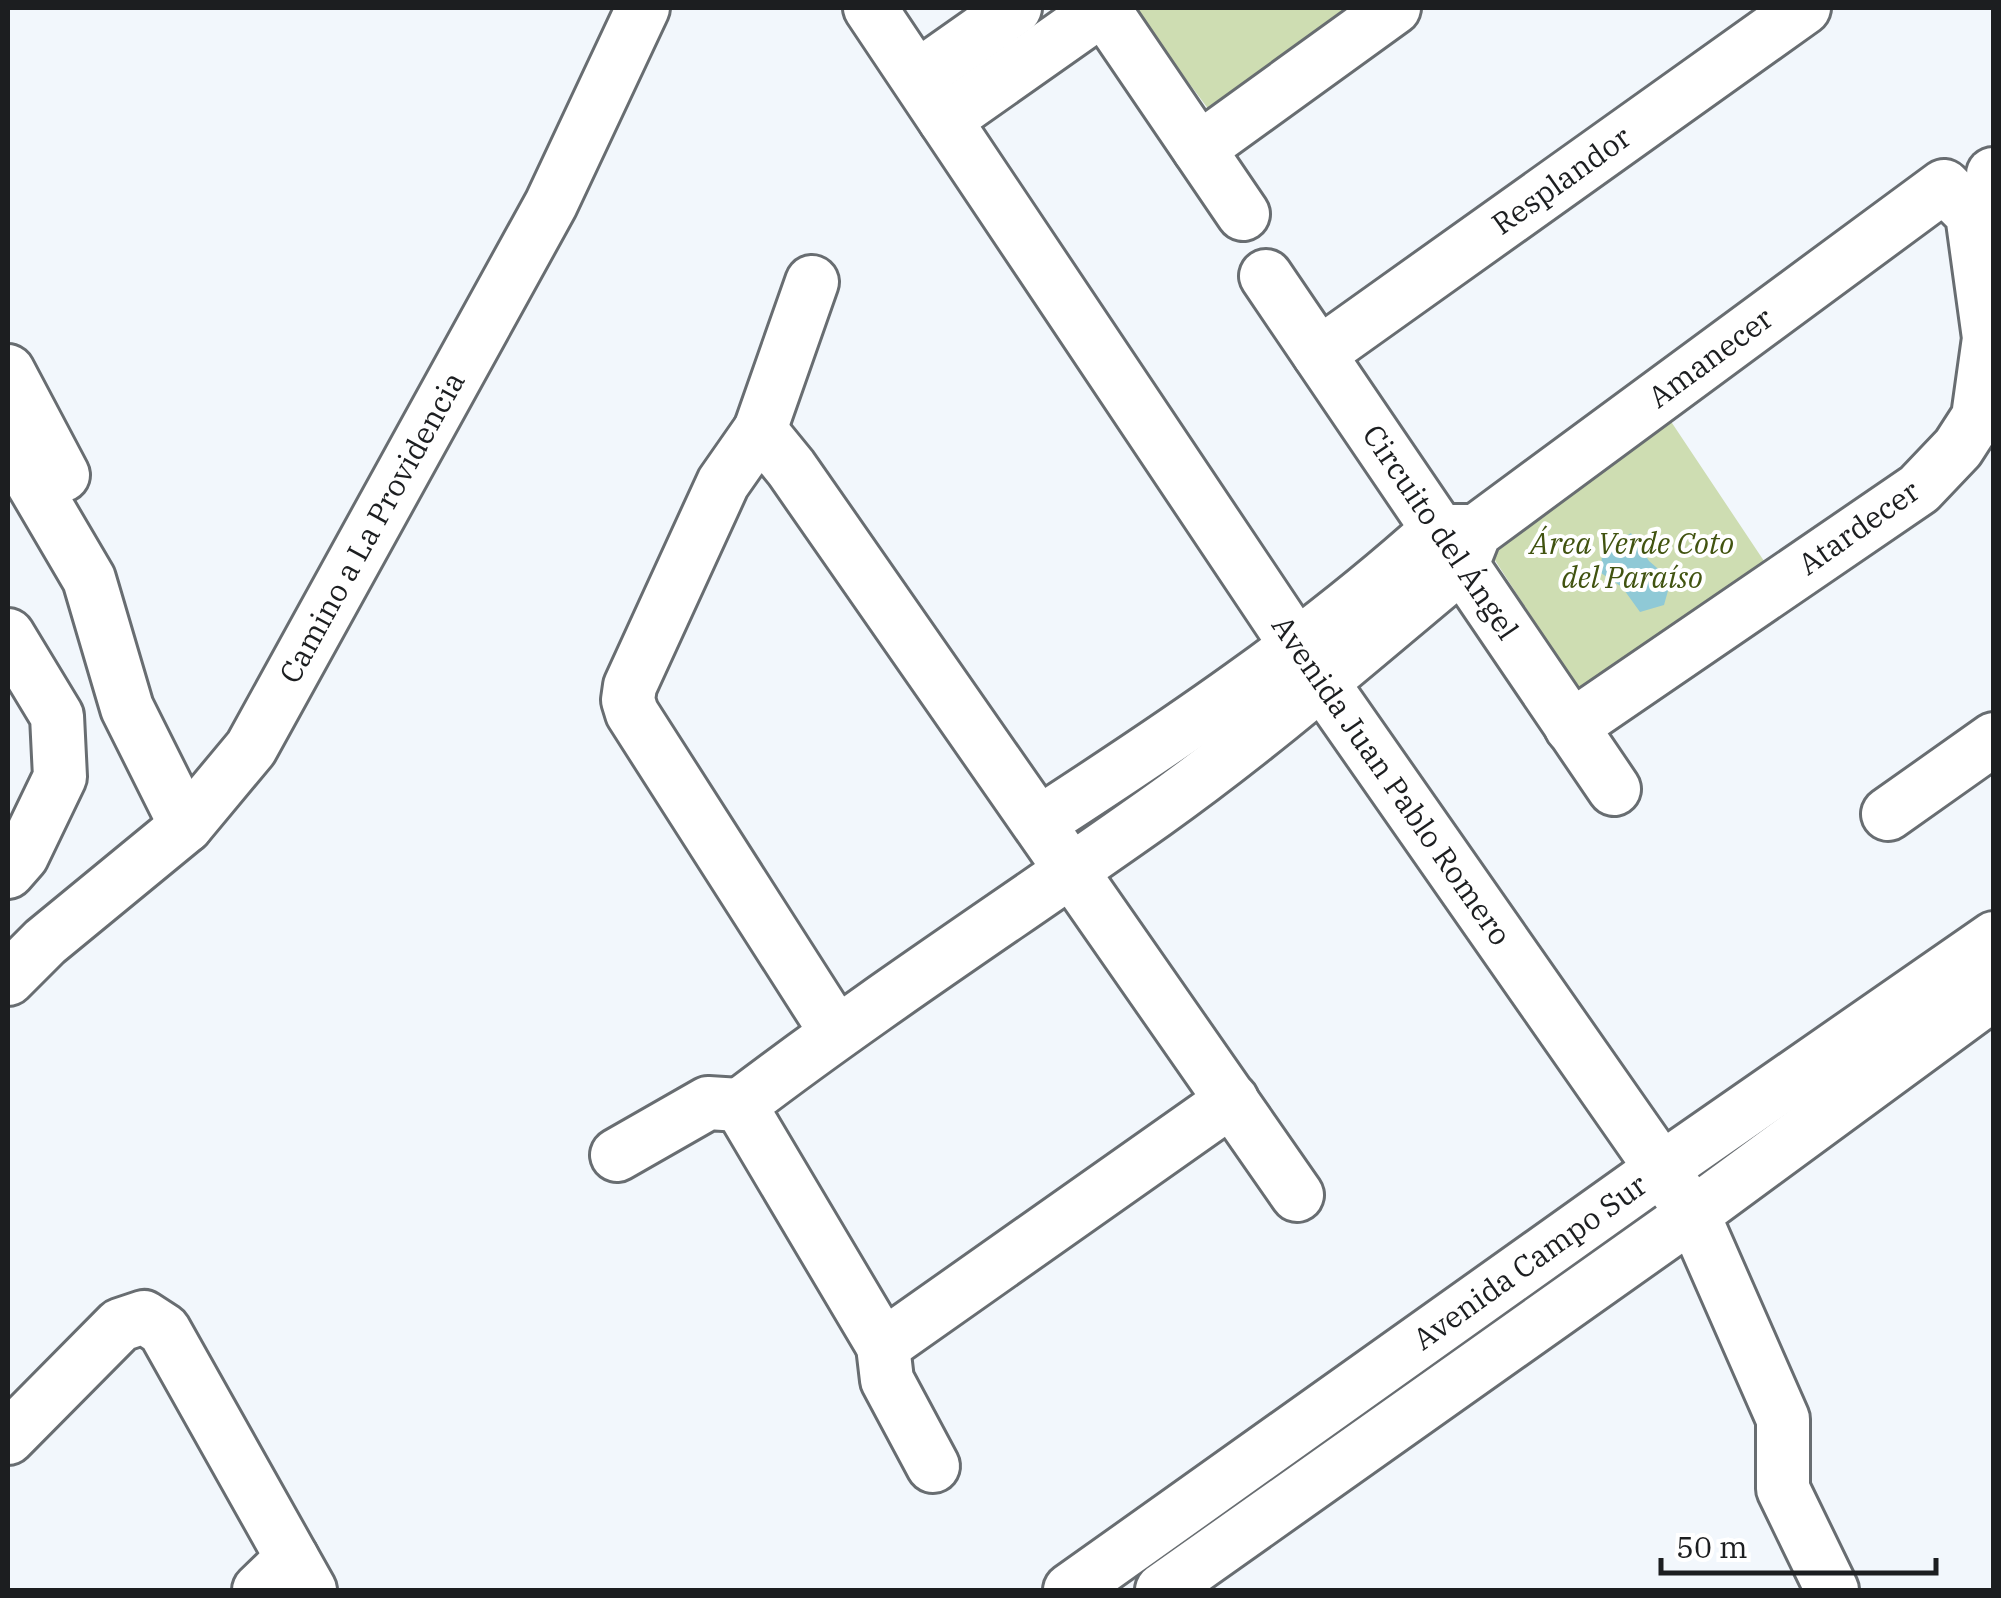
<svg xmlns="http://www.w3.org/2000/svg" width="2001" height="1598" font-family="'IBM Plex Serif',serif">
	<rect width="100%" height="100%" fill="#f2f7fc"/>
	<path fill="#ceddb2" d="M1133,8H1365L1215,118Z
		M1668,417L1774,576L1590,707L1489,551Z"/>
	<path fill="#8fc9d6" d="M1631,533L1649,561L1671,580L1664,605L1640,612L1622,587L1601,573L1602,553Z"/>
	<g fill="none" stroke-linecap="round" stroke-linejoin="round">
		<defs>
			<g id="minor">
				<path id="s1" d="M870,8L1298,648L1693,1214L1783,1419V1489L1832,1590"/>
				<path d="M1103,8L1243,214"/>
				<path d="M917,77L1015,8"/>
				<path d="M945,120L1104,8"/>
				<path d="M1199,149L1394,8"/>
				<path d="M1993,174H1994"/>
				<path id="s2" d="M1266,276L1614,789"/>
				<path id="s3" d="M1319,354L1804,8"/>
				<path d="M8,371L63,475"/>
				<path d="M760,430L812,282"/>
				<path d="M8,441L89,579L127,708L186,826"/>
				<path d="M8,635L57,716L60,777L22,856L8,872"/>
				<path d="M1888,814L1994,739"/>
				<path d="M1039,823C1178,733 1313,642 1436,531H1468"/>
				<path id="s4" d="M8,979L45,942L186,826L251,748L551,204L643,8"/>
				<path d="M836,1032L632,713L628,700L630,686L723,483L760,430L791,468L1297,1195"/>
				<path id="s5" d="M1232,1100L883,1346L740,1105C875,1002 1017,910 1155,812C1262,736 1361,649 1462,565L1475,532L1944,186L1972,214L1989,338L1978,417L1958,448L1919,489L1571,727"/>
				<path d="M617,1155L708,1103L740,1105"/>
				<path d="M883,1346L887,1380L933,1466"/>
				<path d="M8,1438L120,1325L144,1317L164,1330L310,1590"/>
				<path d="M259,1590L292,1558"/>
				<path id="s6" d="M1070,1590L1660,1170L1994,938"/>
				<path d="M1162,1590L1693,1214L1994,993"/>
			</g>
		</defs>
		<use href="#minor" stroke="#686d71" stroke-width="58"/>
		<path stroke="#8b8e92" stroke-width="6" stroke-dasharray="2.5 8" stroke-linecap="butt" d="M1993,1239H1994"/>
		<use href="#minor" stroke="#fff" stroke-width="52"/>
	</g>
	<g text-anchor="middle" stroke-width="8" stroke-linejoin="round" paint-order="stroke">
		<g font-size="30" fill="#1c1e20" stroke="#fff">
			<text dy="10" stroke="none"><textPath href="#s3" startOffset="298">Resplandor</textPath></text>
			<text dy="10" stroke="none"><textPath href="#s5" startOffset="1938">Amanecer</textPath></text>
			<text dy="10" stroke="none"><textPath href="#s4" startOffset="588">Camino a La Providencia</textPath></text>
			<text transform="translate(1859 528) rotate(-35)" y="10">Atardecer</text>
			<text dy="10" stroke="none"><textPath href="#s2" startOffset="310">Circuito del Ángel</textPath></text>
			<text dy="10" stroke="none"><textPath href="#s1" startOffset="932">Avenida Juan Pablo Romero</textPath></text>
			<text dy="10" stroke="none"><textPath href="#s6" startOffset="565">Avenida Campo Sur</textPath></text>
		</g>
		<g font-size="30" font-style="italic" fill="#415310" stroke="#fff">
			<text x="1632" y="554">Área Verde Coto<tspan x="1632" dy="34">del Paraíso</tspan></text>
		</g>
	</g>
	<rect width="2001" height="1598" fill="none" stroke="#1c1e20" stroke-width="20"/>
	<path d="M1661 1558v15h275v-15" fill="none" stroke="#1c1e20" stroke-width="5"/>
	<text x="1676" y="1558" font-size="30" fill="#1c1e20" stroke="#ffffff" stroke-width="8" paint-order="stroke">50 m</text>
</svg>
